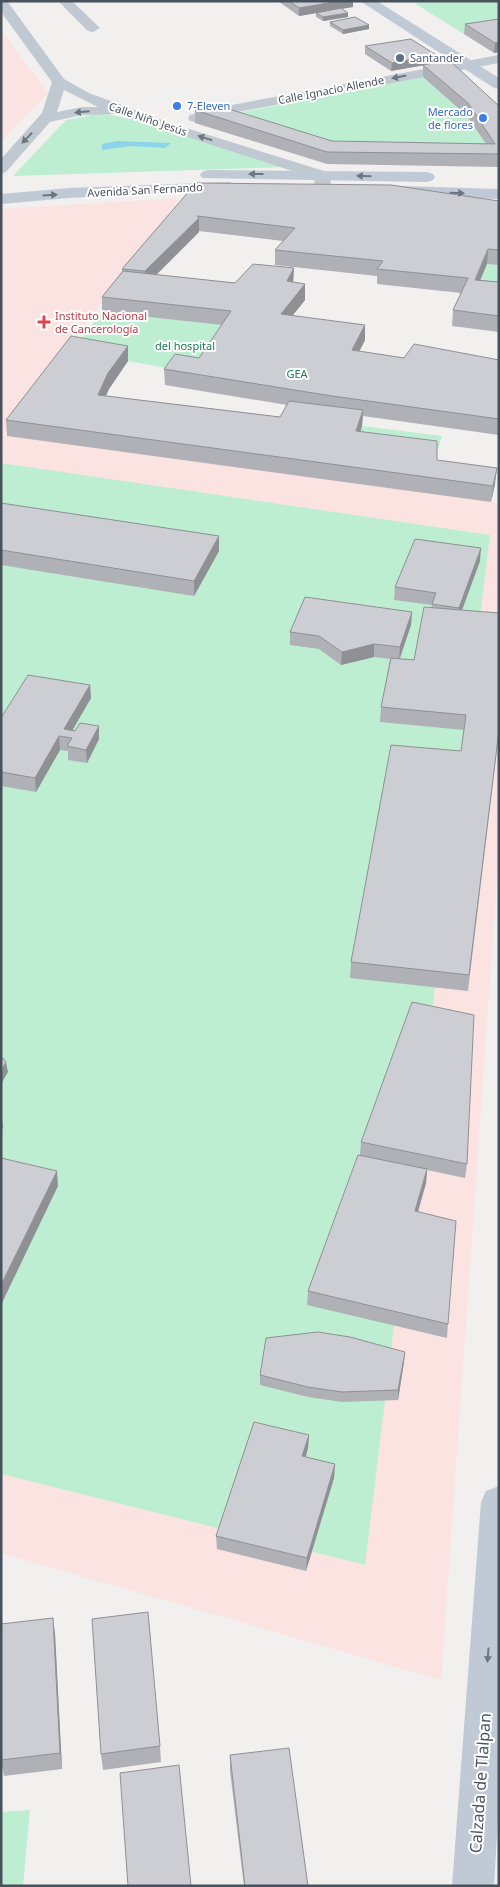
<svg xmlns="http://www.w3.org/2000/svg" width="500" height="1887" font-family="'Noto Sans',sans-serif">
	<rect width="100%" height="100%" fill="#f2efef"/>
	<path fill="#fae3e0" d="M1,30L48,93L1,142Z
		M180,198L3,435L499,503V852L441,1680L1,1553V209Z"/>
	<path fill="#beeed2" d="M426,1H499V28L464,34L414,3Z
		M423,77L467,116L494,156L331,153L216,117Z
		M102,113L135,120L284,167L13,176L66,120Z
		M487,264L499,265V297L474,294Z
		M102,312L231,326L200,374L72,351Z
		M362,426L442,436L436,457L355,447Z
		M1,463L490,535L365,1565L1,1474Z
		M30,1810L23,1886H1V1812Z"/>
	<path fill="#8cd4ea" d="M117,141L171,143L165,148L131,146L102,150V144Z"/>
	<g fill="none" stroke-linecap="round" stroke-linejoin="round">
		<path fill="#c0c9d1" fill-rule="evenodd" d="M1,1H7L64,79L89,93L170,123L327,172C331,177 332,186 329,191H317L315,188L314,178L116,114L82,115L50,122L6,172L1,174V159L42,113L52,82L1,12ZM64,90L98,107H82L57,112Z
			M58,1H72L100,28L93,32L88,31Z
			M499,55V63L222,115L195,122L190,121L188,118L190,115L221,107Z"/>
		<path fill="#c0cad6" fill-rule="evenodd" d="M360,1H377L499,78V89L494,88Z
			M208,170L427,172L433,174L435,177L433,180L427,182L202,178L200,175L202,172Z
			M229,182L235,184L237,187L235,190L69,198L1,204V194L69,188Z
			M402,186L499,189V199L396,195L394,191L396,187Z
			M499,1486V1801L494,1886H452L481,1502L486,1491Z"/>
	</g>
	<path fill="#afb1b6" d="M278,1H353V7L341,8L348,17L323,21L316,17V13L299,16Z
		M499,19V52L494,53L464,34L465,24Z
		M330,22L369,25V29L343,34L330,26Z
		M365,46L436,63L391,71L365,54Z
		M423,65L499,106V167L327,164L195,123V110L332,141L486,144L467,116L423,77Z
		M196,183L499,201V265L487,264L480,280L499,282V332L452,326L453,310L461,293L377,284V276L275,265V250L283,241L199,231V232L156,275L235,283L294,268L293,282L305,284V300L292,316L365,325V340L359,351L404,358L499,360V435L363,416L362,426L361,431L437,460L495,484L491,502L7,436L6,420L128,346V361L109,389L106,396L280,417L287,405L165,385L164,369L199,358L222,325L102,312V297L122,272V269Z
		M1,503L219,536V551L194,596L1,565Z
		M480,561L462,610L499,732L468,991L350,978L351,962L461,751L464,730L380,722L381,707L390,659L374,657L341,665L319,649L290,645V632L412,612L411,625L399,659L414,660L432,605L394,600L395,587Z
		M90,685L91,698L72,730L75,731L99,726V739L87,763L68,760V751L60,750L36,792L1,786V718Z
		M361,1142L467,1164L465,1178L427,1170L426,1183L418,1212L448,1324L447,1338L307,1305L308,1291L360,1155Z
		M404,1362L398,1400L342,1402L308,1397L260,1385V1375Z
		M309,1435L308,1448L306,1457L335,1464L334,1478L306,1571L217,1549L216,1536Z
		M1,1624L55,1634L62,1769L4,1776L1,1761Z
		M160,1746L161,1762L103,1770L101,1754Z
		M230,1755L308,1886H244L230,1771Z"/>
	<path fill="#8f9094" d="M340,1H353V7L299,16V8Z
		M348,13V17L323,21V17Z
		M369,25V29L343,34V30Z
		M499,42V52L494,53L495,43Z
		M436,55V63L391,71L392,63Z
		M199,218V232L145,286V271Z
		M488,249L487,264L474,295L475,280Z
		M294,268L293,283L287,281Z
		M305,284V300L281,330V314Z
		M365,325V340L352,366V350Z
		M128,346V361L109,389L99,411L98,395L108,373Z
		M363,410L362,426L355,447L356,431Z
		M497,468L495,484L491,502L493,486Z
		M219,536V551L194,596V581Z
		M481,548L480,561L458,621L459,608Z
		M412,612L411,625L399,661L400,647Z
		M374,644V657L341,665L342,652Z
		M90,685L91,698L68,738L64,729Z
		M99,726V739L87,763L86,750Z
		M59,736L60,750L36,792L35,778Z
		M6,1062L8,1072L1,1084V1071Z
		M1,1112L3,1128L1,1131Z
		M427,1169L426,1183L414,1225L415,1211Z
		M57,1171L58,1186L1,1305V1285Z
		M405,1352L404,1362L398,1400V1390Z
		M309,1435L308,1448L302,1470V1456Z
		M335,1464L334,1478L306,1571L307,1558Z
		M53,1618L55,1634L62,1769L60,1753Z"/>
	<path fill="#ccced4" stroke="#8f9094" d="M289,1H340L299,8Z
		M341,8L348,13L323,17L316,13Z
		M355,17L369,25L343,30L330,22Z
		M499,19V42L495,43L465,24Z
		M411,39L436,55L392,63L365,46Z
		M449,60L499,106V154L327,152L195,110L216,105L332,141L495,144L468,103L423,65Z
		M196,183L391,185L499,201V250L488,249L475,280L499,282V316L453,310L468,278L377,269L383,261L275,250L295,228L197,216L199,218L145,271L122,269Z
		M253,264L294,268L287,281L305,284L281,314L365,325L352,350L404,358L414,344L499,360V419L332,396L164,369L175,354L199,358L231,311L102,297L123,271L235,283Z
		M71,336L128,346L108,373L98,395L280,417L289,401L363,410L356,431L437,441V460L497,468L493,486L6,420Z
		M1,503L219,536L194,581L1,550Z
		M415,539L481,548L459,608L432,604L436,593L395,587Z
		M305,597L412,612L400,647L374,644L342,652L319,636L290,632Z
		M424,607L499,613V730L469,975L351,962L391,745L461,751L466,715L381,707L391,658L414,660Z
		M28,675L90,685L64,729L75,731L80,723L99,726L86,750L67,746L72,738L59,736L35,778L1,772V718Z
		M412,1002L474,1015L467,1164L361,1142Z
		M1,1056L6,1062L1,1071Z
		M358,1155L427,1169L415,1211L456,1221L448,1324L308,1291Z
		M1,1158L57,1171L1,1285Z
		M318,1332L350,1337L405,1352L398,1390L342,1392L308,1387L260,1375L266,1338Z
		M254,1422L309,1435L302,1456L335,1464L307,1558L216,1536Z
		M148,1612L160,1746L101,1754L92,1619Z
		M53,1618L60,1753L1,1760V1624Z
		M289,1748L308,1886H245L230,1755Z
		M179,1765L191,1886H128L120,1773Z"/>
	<defs><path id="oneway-solid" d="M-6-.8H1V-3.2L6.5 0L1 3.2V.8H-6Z" transform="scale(1.25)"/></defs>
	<g fill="#6b767f">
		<use href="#oneway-solid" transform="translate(399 77) rotate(169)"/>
		<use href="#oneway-solid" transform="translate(82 112) rotate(175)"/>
		<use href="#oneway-solid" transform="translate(27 138) rotate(134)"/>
		<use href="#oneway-solid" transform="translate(205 138) rotate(-163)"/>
	</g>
	<g fill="#6b7681">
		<use href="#oneway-solid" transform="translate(256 174) rotate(-180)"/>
		<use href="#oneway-solid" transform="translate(364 176) rotate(-178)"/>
		<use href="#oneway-solid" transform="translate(457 193) rotate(2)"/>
		<use href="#oneway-solid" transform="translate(50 195) rotate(-4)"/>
		<use href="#oneway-solid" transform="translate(488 1655) rotate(94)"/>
	</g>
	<circle fill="#5c6f8a" stroke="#fff" stroke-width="2" cx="400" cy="58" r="5"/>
	<g fill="#3f7fe0" stroke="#fff" stroke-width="2">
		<circle cx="177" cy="106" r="5"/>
		<circle cx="483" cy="118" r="5"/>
	</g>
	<path fill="#e0444e" stroke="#fff" stroke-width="2" d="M41.5 314.5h5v5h5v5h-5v5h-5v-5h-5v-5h5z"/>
	<g text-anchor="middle" stroke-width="4" stroke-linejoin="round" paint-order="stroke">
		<g font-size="11" fill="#4e5e75" stroke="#fff" text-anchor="start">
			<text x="410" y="62">Santander</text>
		</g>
		<g font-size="11" fill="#47525c" stroke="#fff">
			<text transform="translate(331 90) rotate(-11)" y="4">Calle Ignacio Allende</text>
			<text transform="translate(148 119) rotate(19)" y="4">Calle Niño Jesús</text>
			<text transform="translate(145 190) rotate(-3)" y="4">Avenida San Fernando</text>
		</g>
		<g font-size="11" fill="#366cbe" stroke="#fff" text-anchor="start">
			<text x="187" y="110">7-Eleven</text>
			<text x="473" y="116" text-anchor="end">Mercado<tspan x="473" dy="13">de flores</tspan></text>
		</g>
		<g font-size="11" fill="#be3a42" stroke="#fff" text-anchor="start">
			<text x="55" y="320">Instituto Nacional<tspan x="55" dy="13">de Cancerología</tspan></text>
		</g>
		<g font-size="11" fill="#197d4e" stroke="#fff">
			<text x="185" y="350">del hospital</text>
			<text x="297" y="378">GEA</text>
		</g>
		<g font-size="16" fill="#47525c" stroke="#fff">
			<text transform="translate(480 1783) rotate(-86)" y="6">Calzada de Tlalpan</text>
		</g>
	</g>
	<rect width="500" height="1887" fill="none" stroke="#47525c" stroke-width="5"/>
</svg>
